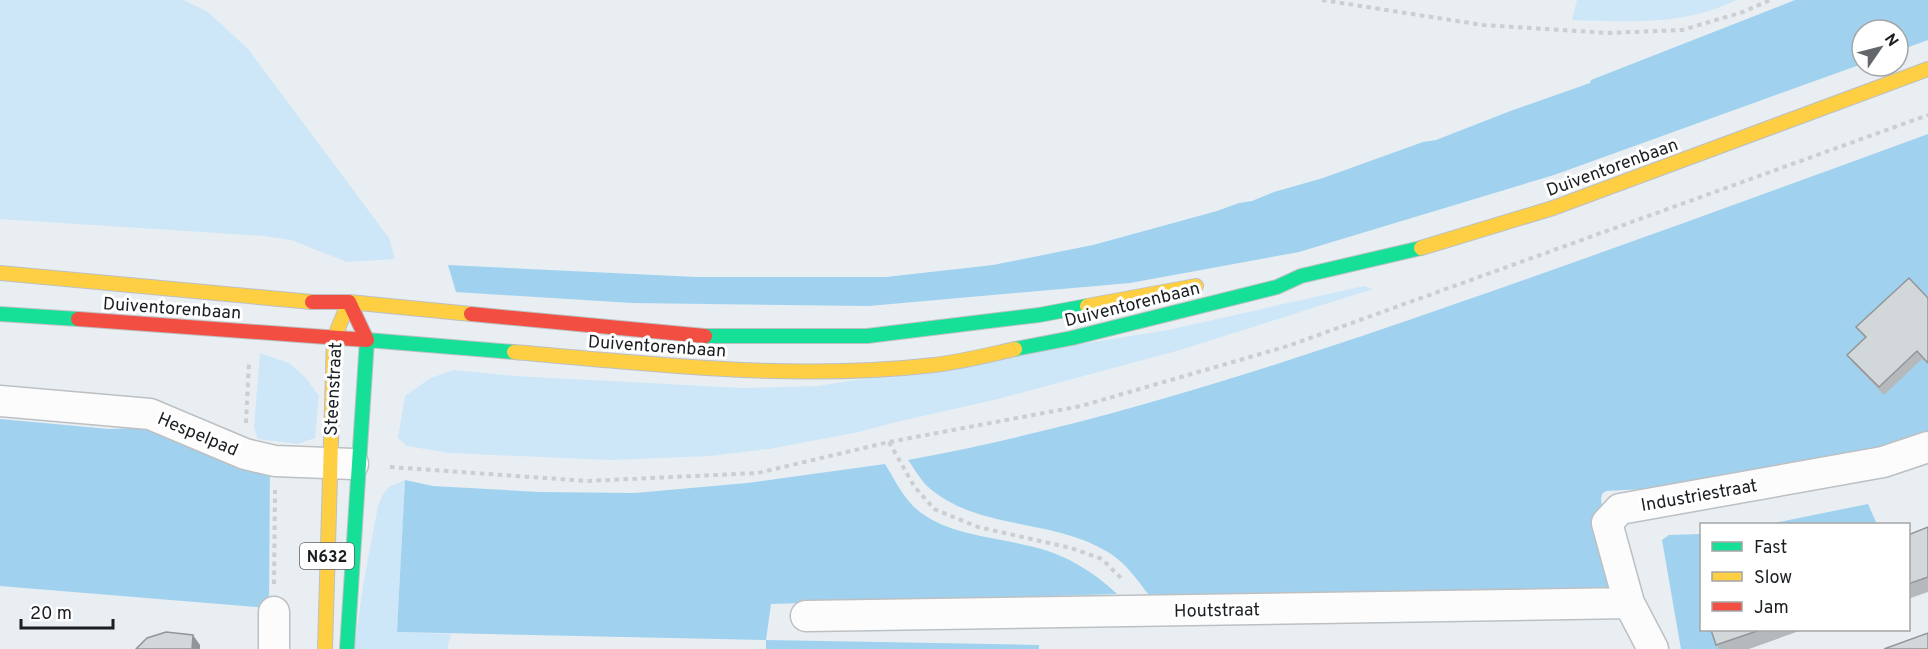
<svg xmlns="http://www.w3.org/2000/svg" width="1928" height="649" font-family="Overpass,sans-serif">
	<rect width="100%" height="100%" fill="#e8eef2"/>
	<path fill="#cee7f8" d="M0,0H183L208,12L248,49L389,238L395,259L347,262L291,240L264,236L0,219Z
		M1577,0H1737C1723,6 1709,12 1693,15C1656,24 1610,21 1572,20Z
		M1364,286L1373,289L1180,350L998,399L892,423L859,432L769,449L710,456L610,460L449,453L407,446L398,438L405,396L429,379L453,370L515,376L743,388L818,386L1168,330Z
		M260,353L289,363L306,378L319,396L315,438L298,444L258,439L254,427Z
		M405,480L397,632L451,634L447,649H354L364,580L378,506L383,494L389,487Z"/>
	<path fill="#a0d2ef" d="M1795,0H1928V40L1898,51V30H1862V64L1554,175L1299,252L1130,283L869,306L632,303L456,292L448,265L696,277H886L993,265L1093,245L1217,211L1239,203L1252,201L1274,192L1323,178L1423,142L1436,140L1513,110L1590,83L1591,80Z
		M1928,134V433L1832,461L1662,488L1606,491L1602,494L1601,499L1610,558L1611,591L1264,596L1148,594C1137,579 1126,564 1111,554C1055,517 978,532 927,486C920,479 914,468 908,460C1093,426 1274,367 1452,305C1611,250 1769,192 1928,134Z
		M0,419L109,429L165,427L270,464L269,608L0,586Z
		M885,464C895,480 904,500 920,512C952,536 996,537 1034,547C1066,555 1093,571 1117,594L771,604L766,640L1039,645V649H766V640L397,632L405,480L433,486L539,492L635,493L747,483Z
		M1868,504L1877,524H1769Z
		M1701,534L1702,630H1719L1725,649H1681L1662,540L1669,535Z"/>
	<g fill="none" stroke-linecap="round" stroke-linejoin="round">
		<defs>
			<path id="street" d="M0,401L150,414L245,454L275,461L353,464
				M274,612V649
				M806,616L1629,603
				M1653,649L1629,603L1607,523L1620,509L1883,462L1928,447"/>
			<path id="fast" d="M0,314L78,319
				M705,336H867L1039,315L1087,306
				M1015,349L1072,338L1277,287L1301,276L1421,248
				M347,649L367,340L514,352"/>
			<path id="slow" d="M1421,248L1553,208L1928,69
				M0,273L312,302
				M1087,306L1196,286
				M514,352C653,364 795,381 934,365C961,362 988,355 1015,349
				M325,649L334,338L349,302L471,314"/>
			<path id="jam" d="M471,314L705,336
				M78,319L367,340L349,302H312"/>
		</defs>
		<use href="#street" stroke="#bcc0c3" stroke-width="33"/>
		<use href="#fast" stroke="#bcc0c3" stroke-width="16"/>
		<use href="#slow" stroke="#bcc0c3" stroke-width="16"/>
		<use href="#jam" stroke="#bcc0c3" stroke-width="16"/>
		<path stroke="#cccecf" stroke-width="4" stroke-dasharray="4.5 4.5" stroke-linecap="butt" d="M1322,0L1483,25L1608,33L1682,30L1743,12L1770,0
			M246,423L249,362
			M889,442L914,486L934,509L978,527L1071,548L1102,559L1124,581
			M390,467L587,481L758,473L889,442L1081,406L1288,346L1928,115
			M274,584L275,490"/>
		<use href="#street" stroke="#fcfcfd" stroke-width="30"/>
		<use href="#fast" stroke="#16e098" stroke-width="14"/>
		<use href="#slow" stroke="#ffcf43" stroke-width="14"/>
		<use href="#jam" stroke="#f24e42" stroke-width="14"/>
	</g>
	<path fill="#b5b9bb" d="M1928,298V364L1922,359L1884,395L1852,362L1847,355L1865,338L1856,327Z
		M1928,527V592L1908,599V535Z
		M1711,630H1802L1749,649H1719L1716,645Z"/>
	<path fill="#939699" d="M193,635L200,645V649H192Z"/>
	<path fill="#d2d7da" stroke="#939699" stroke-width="1.5" d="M1909,278L1928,298V363L1917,351L1879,387L1847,355L1866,337L1856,327Z
		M1928,527V577L1908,584V535Z
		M1711,630H1760L1716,645Z
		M166,632L193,635L192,649H136L147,638Z
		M1928,633V649H1884Z"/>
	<g text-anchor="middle" stroke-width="6" stroke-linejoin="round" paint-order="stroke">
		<rect fill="#fff" stroke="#5f6264" stroke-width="1.5" x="300" y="543" width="54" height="26" rx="4.5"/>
		<g font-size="16" font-weight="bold" fill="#1b1f22">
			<text x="327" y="562">N632</text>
		</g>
		<g font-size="18" fill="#1b1f22" stroke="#fff">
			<text transform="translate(1612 167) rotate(-20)" y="6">Duiventorenbaan</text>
			<text transform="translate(1132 304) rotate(-14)" y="6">Duiventorenbaan</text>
			<text transform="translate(172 308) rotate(4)" y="6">Duiventorenbaan</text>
			<text transform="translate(657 346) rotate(4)" y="6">Duiventorenbaan</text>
			<text transform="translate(333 389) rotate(-87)" y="6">Steenstraat</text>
			<text transform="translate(198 434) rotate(23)" y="6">Hespelpad</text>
			<text transform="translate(1699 495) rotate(-10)" y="6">Industriestraat</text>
			<text transform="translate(1217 610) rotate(-1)" y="6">Houtstraat</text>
		</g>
	</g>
	<rect x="1700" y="523" width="210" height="108" fill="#ffffff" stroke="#a4a5a7" stroke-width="1.5"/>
	<rect x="1712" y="542" width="30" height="9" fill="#16e098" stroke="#a4a5a7" stroke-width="1.5"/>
	<text x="1754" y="553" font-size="18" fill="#1b1f22">Fast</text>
	<rect x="1712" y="572" width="30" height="9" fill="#ffcf43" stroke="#a4a5a7" stroke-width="1.5"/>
	<text x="1754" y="583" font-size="18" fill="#1b1f22">Slow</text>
	<rect x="1712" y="602" width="30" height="9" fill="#f24e42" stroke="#a4a5a7" stroke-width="1.5"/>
	<text x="1754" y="613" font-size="18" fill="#1b1f22">Jam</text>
	<g transform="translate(1880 48) rotate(55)"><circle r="28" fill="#ffffff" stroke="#a4a5a7" stroke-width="1.5"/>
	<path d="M0-4.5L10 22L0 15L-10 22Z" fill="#63676b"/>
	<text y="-9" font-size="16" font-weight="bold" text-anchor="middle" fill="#1b1f22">N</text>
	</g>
	<path d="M21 619v9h92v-9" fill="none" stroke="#1b1f22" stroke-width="3"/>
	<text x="30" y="619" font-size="18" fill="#1b1f22" stroke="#ffffff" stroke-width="4.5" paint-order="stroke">20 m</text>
</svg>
